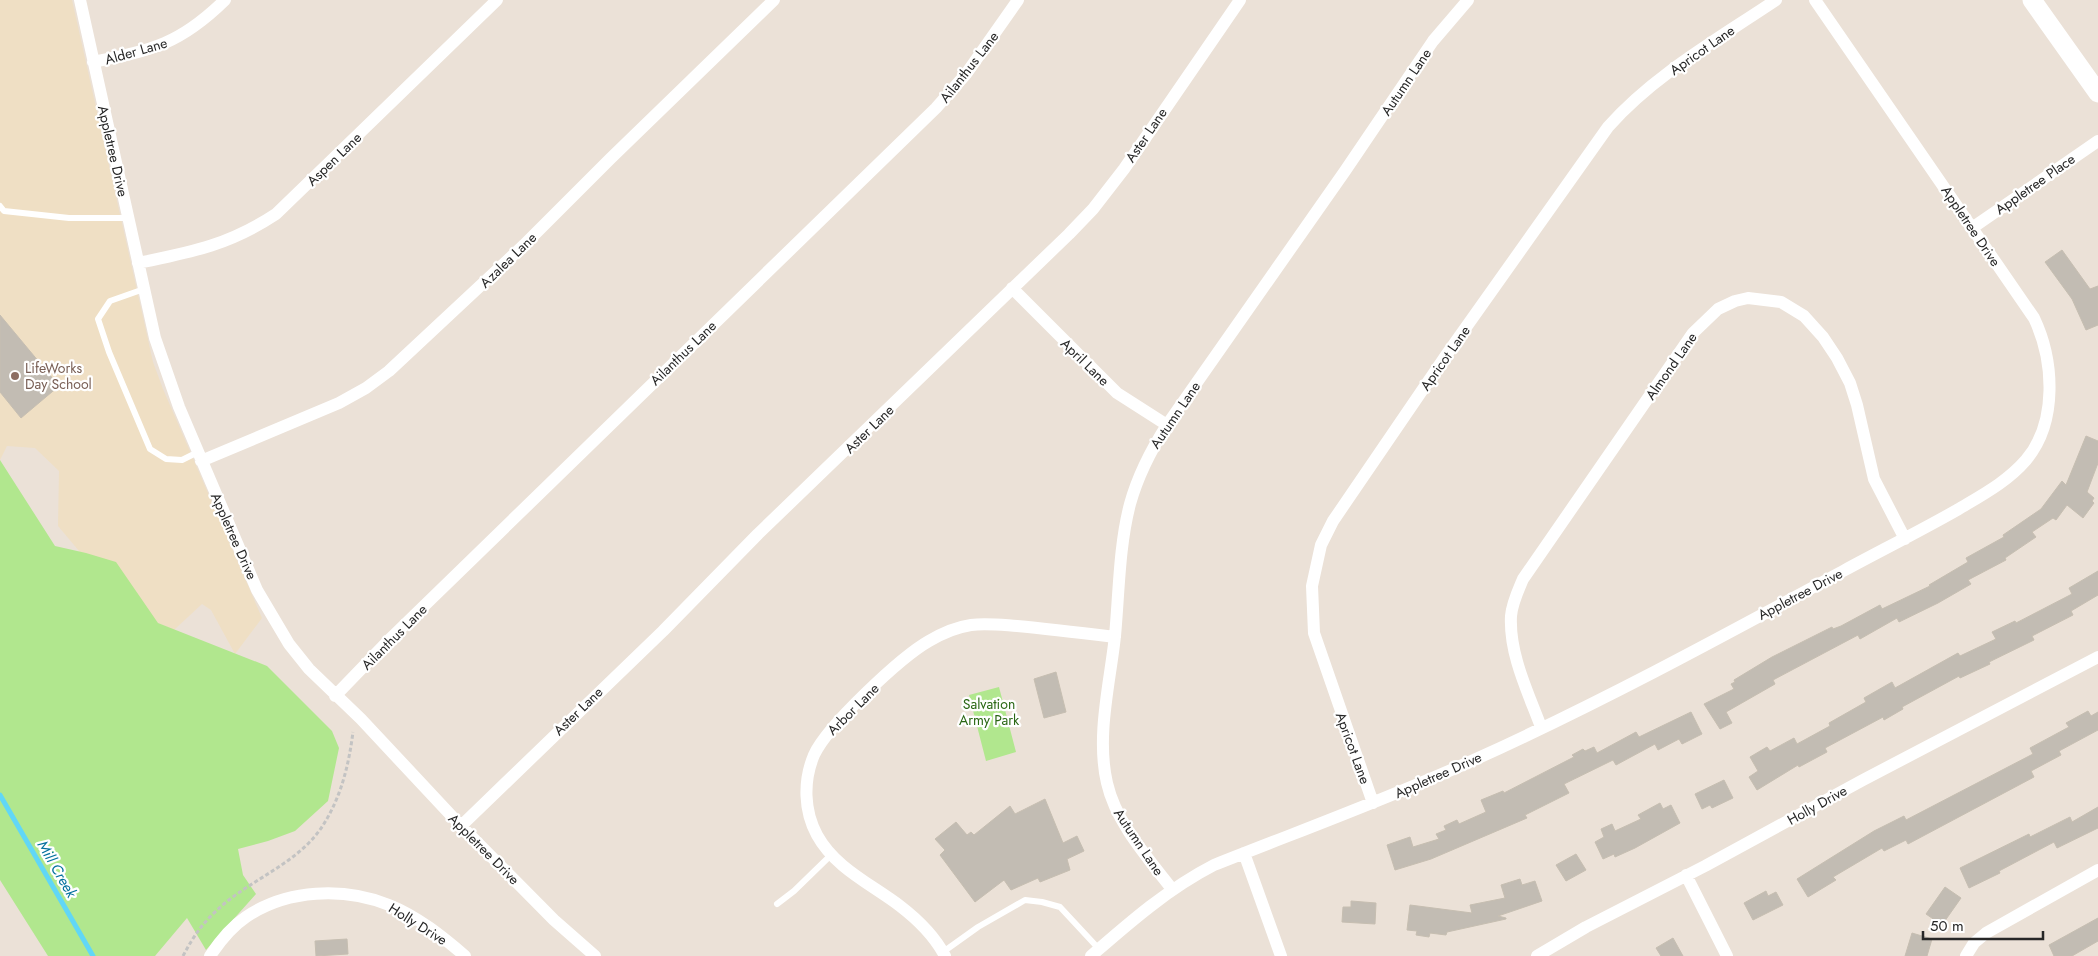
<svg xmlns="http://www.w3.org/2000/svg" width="2098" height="956" font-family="Jost,sans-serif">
	<rect width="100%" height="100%" fill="#ebe1d7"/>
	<path fill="#efdfc4" d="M0,0H72L153,362L163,389L262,618L235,654L211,610L202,604L174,630L158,623L90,564L58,526L59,471L35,448L7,446L0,460Z"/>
	<path fill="#b1e78e" d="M0,460L55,546L86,553L116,562L158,623L267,666L332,731L339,748L328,801L295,831L268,841L238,849L243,875L256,894L206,950L187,918L155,956H48L0,880Z
		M999,687L1016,752L986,761L969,695Z"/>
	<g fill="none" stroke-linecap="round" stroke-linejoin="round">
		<path stroke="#61d7f6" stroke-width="5" d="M0,795L93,956"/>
	</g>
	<path fill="#c2bcb3" stroke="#c6beb1" d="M2062,250L2090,289L2098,286V325L2086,330L2072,299L2045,262Z
		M0,315L59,386L21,418L0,392Z
		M2086,436L2098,441V463L2087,492L2094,498L2092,501L2094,503L2083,518L2067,505L2056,520L2053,518L2032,532L2036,537L2005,558L2006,560L1968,580L1971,584L1938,603L1899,622L1897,618L1860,639L1858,635L1773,680L1775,684L1726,712L1732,723L1720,729L1704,704L1734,689L1731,684L1735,682L1734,680L1772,657L1832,627L1833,629L1841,626L1880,605L1882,609L1930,586L1929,585L1968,562L1966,558L2004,537L2003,535L2041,509L2062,481L2066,485Z
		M2098,571V595L2071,611L2073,615L2032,636L2034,640L1989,662L1990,664L1960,678L1959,676L1902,707L1903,709L1884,720L1883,717L1825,748L1827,752L1799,767L1798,765L1757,790L1749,777L1758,771L1750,757L1767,747L1770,751L1794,738L1797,744L1830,726L1829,723L1866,702L1864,698L1892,682L1895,688L1958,653L1960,656L1996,639L1992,632L2015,621L2016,623L2072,594L2069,588Z
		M1056,672L1066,712L1044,718L1034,679Z
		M2088,711L2091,716L2098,712V730L2059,751L2061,755L2031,771L2034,777L1908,844L1906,840L1884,851L1882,848L1833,877L1836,880L1808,897L1797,879L1874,831L1904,816L1906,820L2033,754L2030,748L2069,727L2066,723Z
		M1691,712L1702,734L1682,744L1679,739L1658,750L1655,744L1616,765L1613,760L1564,784L1569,793L1525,815L1527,818L1431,859L1395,870L1387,845L1410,837L1413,847L1439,839L1436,834L1446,830L1444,826L1457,820L1459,824L1486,812L1481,800L1503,791L1504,793L1574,757L1572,755L1583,749L1585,751L1594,747L1597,753L1636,732L1639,737Z
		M1724,780L1733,798L1712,808L1710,805L1702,809L1695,794Z
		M1045,799L1063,843L1077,836L1084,851L1067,859L1070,870L1040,882L1038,878L1011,890L1004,880L975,902L940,855L945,850L935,839L956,822L967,835L971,832L974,835L1010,806L1015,814Z
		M1660,803L1663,809L1671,805L1680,823L1635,848L1615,857L1614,854L1603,859L1595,842L1604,837L1601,829L1612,824L1615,831L1641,819L1638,815Z
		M2098,807V828L2057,848L2054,842L1999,871L2000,873L1969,888L1960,868L2029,834L2030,837L2070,817L2072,822Z
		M1576,854L1586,870L1566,881L1556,865Z
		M1520,879L1522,885L1535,881L1542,901L1498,916L1506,918V919L1447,932L1446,935L1430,933L1429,937L1416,935L1417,931L1407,930L1410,905L1472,913L1470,905L1505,898L1501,885Z
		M1945,887L1961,898L1942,925L1926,914Z
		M1766,891L1768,896L1776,892L1783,905L1753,920L1744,903Z
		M1351,901L1376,903L1375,924L1342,922L1343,907H1351Z
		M2098,918V941L2072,956H2054L2049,945Z
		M1912,933L1932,939L1927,956H1905Z
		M1673,938L1683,956H1661L1656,948Z
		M347,939L348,954L316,956L315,941Z"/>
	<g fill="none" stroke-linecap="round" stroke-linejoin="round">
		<path stroke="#c3c3c3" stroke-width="3" stroke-dasharray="4 2.5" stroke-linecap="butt" d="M183,956C195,933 205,920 225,903C258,876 303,860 325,822C342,794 349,763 353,732"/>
		<path stroke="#fff" stroke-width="6" d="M0,206L4,211L69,218H128
			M144,289L110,301L98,319L109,352L150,449L166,459L182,460L198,452
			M777,904L794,891L831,855
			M943,952L978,927L1025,900L1042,902L1060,907L1099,949"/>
		<path stroke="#fff" stroke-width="12" d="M80,0L155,338L179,407L257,590L289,644L309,669L361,719L461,826L554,920L595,956
			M93,62C153,50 180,44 225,0
			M1972,228L2098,141
			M138,263C192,252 229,245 276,214L497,0
			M1012,288L1117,393L1167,425
			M201,461L339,403L366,388L389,371L524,245L610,159L774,0
			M335,696L391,638L936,108L966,74L1018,0
			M1541,727C1528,692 1509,654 1511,616C1512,603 1518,591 1523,579L1693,333L1718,309L1735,301L1748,298L1781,302L1804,316L1823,337L1837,358L1850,383L1857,405L1874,479L1905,539
			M1373,803L1314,633L1312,586L1321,545L1333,521L1447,354L1608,127C1654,75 1718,39 1776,0
			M461,826L663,631L758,534L1069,234L1093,209L1124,169L1240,0
			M1244,853L1281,956
			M1686,875L1727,956
			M1172,889C1148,858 1116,823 1107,783C1096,736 1110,683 1115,636C1119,593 1119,546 1130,504C1138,475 1151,450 1167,425L1345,171L1433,41L1468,0
			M210,956C220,941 231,927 246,917C287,889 344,887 389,905C417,916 443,937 465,956
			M945,956C935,937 917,919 900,906C871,884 835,868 817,835C804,811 803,781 814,755C827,726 901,657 929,641C941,634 957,627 971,625C986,623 1002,625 1017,626C1049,629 1082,633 1115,637
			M1091,956C1130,922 1169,888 1214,865C1302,830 1390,798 1476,759C1602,702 1723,636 1845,570C1882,550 1920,531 1957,510C1982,495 2007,482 2026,460C2058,422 2054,360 2034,318L1815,0
			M1537,956L1586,927L1705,866L1863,780L2098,657
			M1966,956L1974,943L1986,933L2098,870"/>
		<path stroke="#fff" stroke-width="19" d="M2032,0L2098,93"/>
	</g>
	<circle fill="#8d6e63" stroke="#fff" stroke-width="2" cx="15" cy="376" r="5"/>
	<g text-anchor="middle" stroke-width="4.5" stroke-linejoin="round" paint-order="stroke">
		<g font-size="14" fill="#272727" stroke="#fff">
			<text transform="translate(1702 50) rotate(-35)" y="5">Apricot Lane</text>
			<text transform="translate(136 51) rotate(-16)" y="5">Alder Lane</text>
			<text transform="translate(969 67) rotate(-52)" y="5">Ailanthus Lane</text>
			<text transform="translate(1406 82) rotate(-56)" y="5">Autumn Lane</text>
			<text transform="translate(1146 135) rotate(-56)" y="5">Aster Lane</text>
			<text transform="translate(113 151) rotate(77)" y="5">Appletree Drive</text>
			<text transform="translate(334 159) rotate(-44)" y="5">Aspen Lane</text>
			<text transform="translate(2035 184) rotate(-35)" y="5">Appletree Place</text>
			<text transform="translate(1971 226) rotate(56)" y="5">Appletree Drive</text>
			<text transform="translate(508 260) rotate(-44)" y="5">Azalea Lane</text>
			<text transform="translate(683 353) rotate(-44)" y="5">Ailanthus Lane</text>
			<text transform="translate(1445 358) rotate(-55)" y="5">Apricot Lane</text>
			<text transform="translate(1085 362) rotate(44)" y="5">April Lane</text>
			<text transform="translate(1671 366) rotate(-55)" y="5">Almond Lane</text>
			<text transform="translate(1175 415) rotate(-56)" y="5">Autumn Lane</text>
			<text transform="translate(869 429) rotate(-44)" y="5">Aster Lane</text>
			<text transform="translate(234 536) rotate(66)" y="5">Appletree Drive</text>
			<text transform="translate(1800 594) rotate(-28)" y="5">Appletree Drive</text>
			<text transform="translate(394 637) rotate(-45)" y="5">Ailanthus Lane</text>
			<text transform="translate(853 709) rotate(-45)" y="5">Arbor Lane</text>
			<text transform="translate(578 711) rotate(-44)" y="5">Aster Lane</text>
			<text transform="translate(1353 748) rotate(70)" y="5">Apricot Lane</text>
			<text transform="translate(1438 775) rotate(-24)" y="5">Appletree Drive</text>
			<text transform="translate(1817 805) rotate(-29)" y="5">Holly Drive</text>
			<text transform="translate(1139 842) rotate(56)" y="5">Autumn Lane</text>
			<text transform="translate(484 849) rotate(45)" y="5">Appletree Drive</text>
			<text transform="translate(418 924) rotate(32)" y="5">Holly Drive</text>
		</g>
		<g font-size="14" fill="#785e54" stroke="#fff" text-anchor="start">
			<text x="25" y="373">LifeWorks<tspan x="25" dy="16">Day School</tspan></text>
		</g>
		<g font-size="14" fill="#2a6714" stroke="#fff">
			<text x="989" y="709">Salvation<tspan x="989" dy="16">Army Park</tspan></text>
		</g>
		<g font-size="15" font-style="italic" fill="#04719e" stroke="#fff">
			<text transform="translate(57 869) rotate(60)" y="5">Mill Creek</text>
		</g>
	</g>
	<path d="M1923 931v8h120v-8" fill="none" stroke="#272727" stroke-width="2.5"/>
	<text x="1930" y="931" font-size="15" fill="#272727" stroke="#ffffff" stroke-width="4" paint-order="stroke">50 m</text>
</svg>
